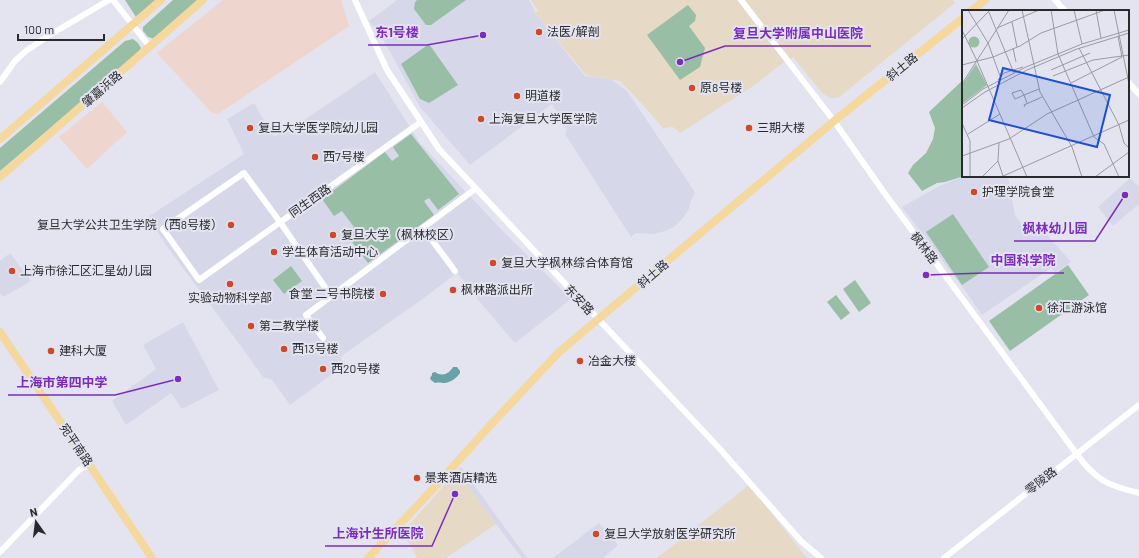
<svg xmlns="http://www.w3.org/2000/svg" width="1139" height="558" font-family="Barlow,'Noto Sans SC',sans-serif">
	<rect width="100%" height="100%" fill="#e3e4ef"/>
	<path fill="#eed5cd" d="M223,0H341L349,26L218,114L211,112L157,53Z
		M102,102L127,132L87,169L59,137Z"/>
	<path fill="#d6d8ea" d="M397,0H529L534,9L535,13L585,76L611,79L627,91L695,192L691,201L689,209L683,218L674,227L665,231L653,234L636,233L631,237L565,134L567,129L552,104L470,165L420,107L379,32L369,21Z
		M375,72L420,143L497,225L571,299L515,343L479,301L471,289L457,273L417,303L340,357L345,365L290,405L272,380L263,377L243,349L166,245L148,217L244,154L227,119L254,103L274,137L306,119Z
		M965,176H1008L1015,215L1025,229L1036,222L1071,262L1055,273L1051,268L982,315L966,292L902,207L939,186Z
		M1130,178L1139,187V204L1113,226L1098,207Z
		M10,253L31,281L3,297L0,293V261Z
		M183,322L219,390L182,409L171,393L126,425L112,401L156,369L143,345Z
		M461,467L527,558H522L496,524L457,471Z
		M599,523L618,545L603,558H553Z"/>
	<path fill="#e6d9c5" d="M531,0H953L955,3L838,98H830L822,93L793,57L777,67L756,84L680,133L673,127L663,128L644,106L620,81L586,75L535,13L538,11Z
		M457,471L496,524L446,558H417L403,532Z
		M749,485L807,558H657Z"/>
	<path fill="#98bea5" d="M125,0H156L136,17Z
		M173,0H198L155,39L148,37L143,31V27Z
		M417,0H466L431,25H426L414,9L415,2Z
		M688,5L696,15L695,21L689,26L705,48L700,67L680,80L647,35Z
		M133,39L138,43L141,48L137,54L0,171V148L125,41Z
		M429,44L458,85L429,103L420,99L401,64Z
		M963,80V176H964L945,182L937,183L922,191L908,173L913,165L926,153L933,139L935,128L929,112Z
		M411,134L459,194L438,210L429,198L424,201L434,215L368,263L346,234L354,227L342,211L334,216L322,199L385,152L392,161L399,156L393,147Z
		M953,214L989,267L962,285L926,232Z
		M1068,265L1089,295L1010,351L989,321Z
		M291,266L302,281L284,294L273,280Z
		M855,280L871,303L859,312L843,289Z
		M836,295L850,313L841,320L827,302Z"/>
	<path fill="#6aa1a8" d="M453,367H457L460,371V373C457,378 451,382 445,383C441,383 439,382 435,383L431,380L430,378L432,375V373L435,372C442,377 449,374 453,367Z"/>
	<g fill="none" stroke-linecap="round" stroke-linejoin="round">
		<path stroke="#fff" stroke-width="6" d="M113,0L150,47
			M355,0L387,70L439,149L719,448L801,541L821,558
			M741,0L834,121L883,191L1062,434C1074,450 1086,470 1104,481C1114,487 1127,490 1139,493
			M1055,0L1065,11
			M0,82L15,61L26,51L48,36L109,0
			M1128,82L1139,94
			M423,228L455,271
			M331,296L280,222L244,173L163,229L199,280L421,122
			M323,338L306,315L475,189
			M0,552L79,470L88,465
			M944,558L1139,405"/>
		<path stroke="#f4d89e" stroke-width="8" d="M971,11L985,0
			M0,139L161,0
			M0,177L203,0
			M0,332L152,558
			M368,558L432,490L485,431L559,352L834,121L963,18"/>
	</g>
	<g fill="#d14729" stroke="#e3e4ef" stroke-width="1.5">
		<circle cx="539" cy="32" r="4"/>
		<circle cx="692" cy="88" r="4"/>
		<circle cx="517" cy="96" r="4"/>
		<circle cx="481" cy="119" r="4"/>
		<circle cx="250" cy="128" r="4"/>
		<circle cx="749" cy="128" r="4"/>
		<circle cx="315" cy="157" r="4"/>
		<circle cx="974" cy="192" r="4"/>
		<circle cx="231" cy="225" r="4"/>
		<circle cx="333" cy="235" r="4"/>
		<circle cx="274" cy="252" r="4"/>
		<circle cx="493" cy="263" r="4"/>
		<circle cx="12" cy="271" r="4"/>
		<circle cx="230" cy="284" r="4"/>
		<circle cx="453" cy="290" r="4"/>
		<circle cx="383" cy="294" r="4"/>
		<circle cx="1039" cy="308" r="4"/>
		<circle cx="251" cy="326" r="4"/>
		<circle cx="284" cy="349" r="4"/>
		<circle cx="51" cy="351" r="4"/>
		<circle cx="580" cy="361" r="4"/>
		<circle cx="323" cy="369" r="4"/>
		<circle cx="417" cy="478" r="4"/>
		<circle cx="596" cy="534" r="4"/>
	</g>
	<g text-anchor="middle" stroke-width="4" stroke-linejoin="round" paint-order="stroke">
		<g font-size="12" fill="#292a2e" stroke="#e3e4ef" text-anchor="start">
			<text x="547" y="36">法医/解剖</text>
			<text x="700" y="92">原8号楼</text>
			<text x="525" y="100">明道楼</text>
			<text x="489" y="123">上海复旦大学医学院</text>
			<text x="258" y="132">复旦大学医学院幼儿园</text>
			<text x="757" y="132">三期大楼</text>
			<text x="323" y="161">西7号楼</text>
			<text x="982" y="196">护理学院食堂</text>
			<text x="223" y="229" text-anchor="end">复旦大学公共卫生学院（西8号楼）</text>
			<text x="341" y="239">复旦大学（枫林校区）</text>
			<text x="282" y="256">学生体育活动中心</text>
			<text x="501" y="267">复旦大学枫林综合体育馆</text>
			<text x="20" y="275">上海市徐汇区汇星幼儿园</text>
			<text x="461" y="294">枫林路派出所</text>
			<text x="375" y="298" text-anchor="end">食堂 二号书院楼</text>
			<text x="230" y="302" text-anchor="middle">实验动物科学部</text>
			<text x="1047" y="312">徐汇游泳馆</text>
			<text x="259" y="330">第二教学楼</text>
			<text x="292" y="353">西13号楼</text>
			<text x="59" y="355">建科大厦</text>
			<text x="588" y="365">冶金大楼</text>
			<text x="331" y="373">西20号楼</text>
			<text x="425" y="482">景莱酒店精选</text>
			<text x="604" y="538">复旦大学放射医学研究所</text>
		</g>
		<g font-size="12" fill="#292a2e" stroke="#e3e4ef">
			<text transform="translate(902 67) rotate(-39)" y="4">斜土路</text>
			<text transform="translate(102 89) rotate(-41)" y="4">肇嘉浜路</text>
			<text transform="translate(310 201) rotate(-35)" y="4">同生西路</text>
			<text transform="translate(924 248) rotate(53)" y="4">枫林路</text>
			<text transform="translate(653 274) rotate(-40)" y="4">斜土路</text>
			<text transform="translate(579 300) rotate(47)" y="4">东安路</text>
			<text transform="translate(76 445) rotate(56)" y="4">宛平南路</text>
			<text transform="translate(1041 481) rotate(-38)" y="4">零陵路</text>
		</g>
	</g>
	<g transform="translate(962 10)">
		<rect width="167" height="167" fill="#e3e4ef"/>
		<path d="M6.5 32a5.5 5.5 0 1 1 11 0a5.5 5.5 0 1 1-11 0ZM14,54L25,75L1,93L0,75Z" fill="#98bea5"/>
		<path fill="none" stroke="#999aa2" stroke-width="1" d="M6,0L26,33L38,66M26,0L52,63M60,0L78,82L110,137L120,167M89,0L96,44L132,127L142,134L157,167M112,0L120,34M134,0L139,28M152,0L167,74M50,12L55,37M35,18L77,0M0,20L15,51M156,26L160,47M0,29L26,2M51,38L54,52M117,38L157,115L162,133L167,138M15,51L65,167M0,55L31,47L58,36L79,23L143,0M89,60L128,43M91,66L131,50L167,45M36,70L42,63L61,57M109,73L160,47M0,74L47,0M65,93L62,85L59,80L50,83L53,89L62,85L77,79M0,95L21,79L64,57L120,34L167,20M63,97L62,95L80,87M0,98L23,82L65,60L115,39L167,23M0,113L8,131V167M6,124L38,104M0,146L47,129L85,104L167,67M36,151L41,166M20,167L36,151L37,133M39,167L167,110M133,167L167,142"/>
		<path fill="#1d4ed8" fill-opacity="0.15" stroke="#1d4ed8" stroke-width="2" d="M41,58L148,85L135,137L27,110Z"/>
		<rect width="167" height="167" fill="none" stroke="#292a2e" stroke-width="2"/>
	</g>
	<path fill="none" stroke="#7b2cbf" stroke-width="1.5" d="M483 35L427 45H368M680 62L725 46H871M1125 195L1095 241H1014M926 275L983 273H1064M178 379L115 395H8M455 494L432 546H325"/>
	<g fill="#7b2cbf" stroke="#e3e4ef" stroke-width="1.5">
		<circle cx="483" cy="35" r="4"/>
		<circle cx="680" cy="62" r="4"/>
		<circle cx="1125" cy="195" r="4"/>
		<circle cx="926" cy="275" r="4"/>
		<circle cx="178" cy="379" r="4"/>
		<circle cx="455" cy="494" r="4"/>
	</g>
	<g font-size="13" text-anchor="middle" font-weight="bold" fill="#7b2cbf" stroke="#e3e4ef" stroke-width="4" stroke-linejoin="round" paint-order="stroke">
		<text x="397" y="37">东1号楼</text>
		<text x="798" y="38">复旦大学附属中山医院</text>
		<text x="1055" y="233">枫林幼儿园</text>
		<text x="1023" y="265">中国科学院</text>
		<text x="62" y="387">上海市第四中学</text>
		<text x="378" y="538">上海计生所医院</text>
	</g>
	<g transform="translate(36 522) rotate(346)" stroke="#e3e4ef" stroke-width="3" paint-order="stroke">
	<path d="M0-3L7 15L0 10L-7 15Z" fill="#292a2e"/>
	<text y="-6" font-size="11" font-weight="bold" text-anchor="middle" fill="#292a2e">N</text>
	</g>
	<path d="M18 34v6h86v-6" fill="none" stroke="#292a2e" stroke-width="2"/>
	<text x="24" y="34" font-size="12" fill="#292a2e" stroke="#e3e4ef" stroke-width="3" paint-order="stroke">100 m</text>
</svg>
